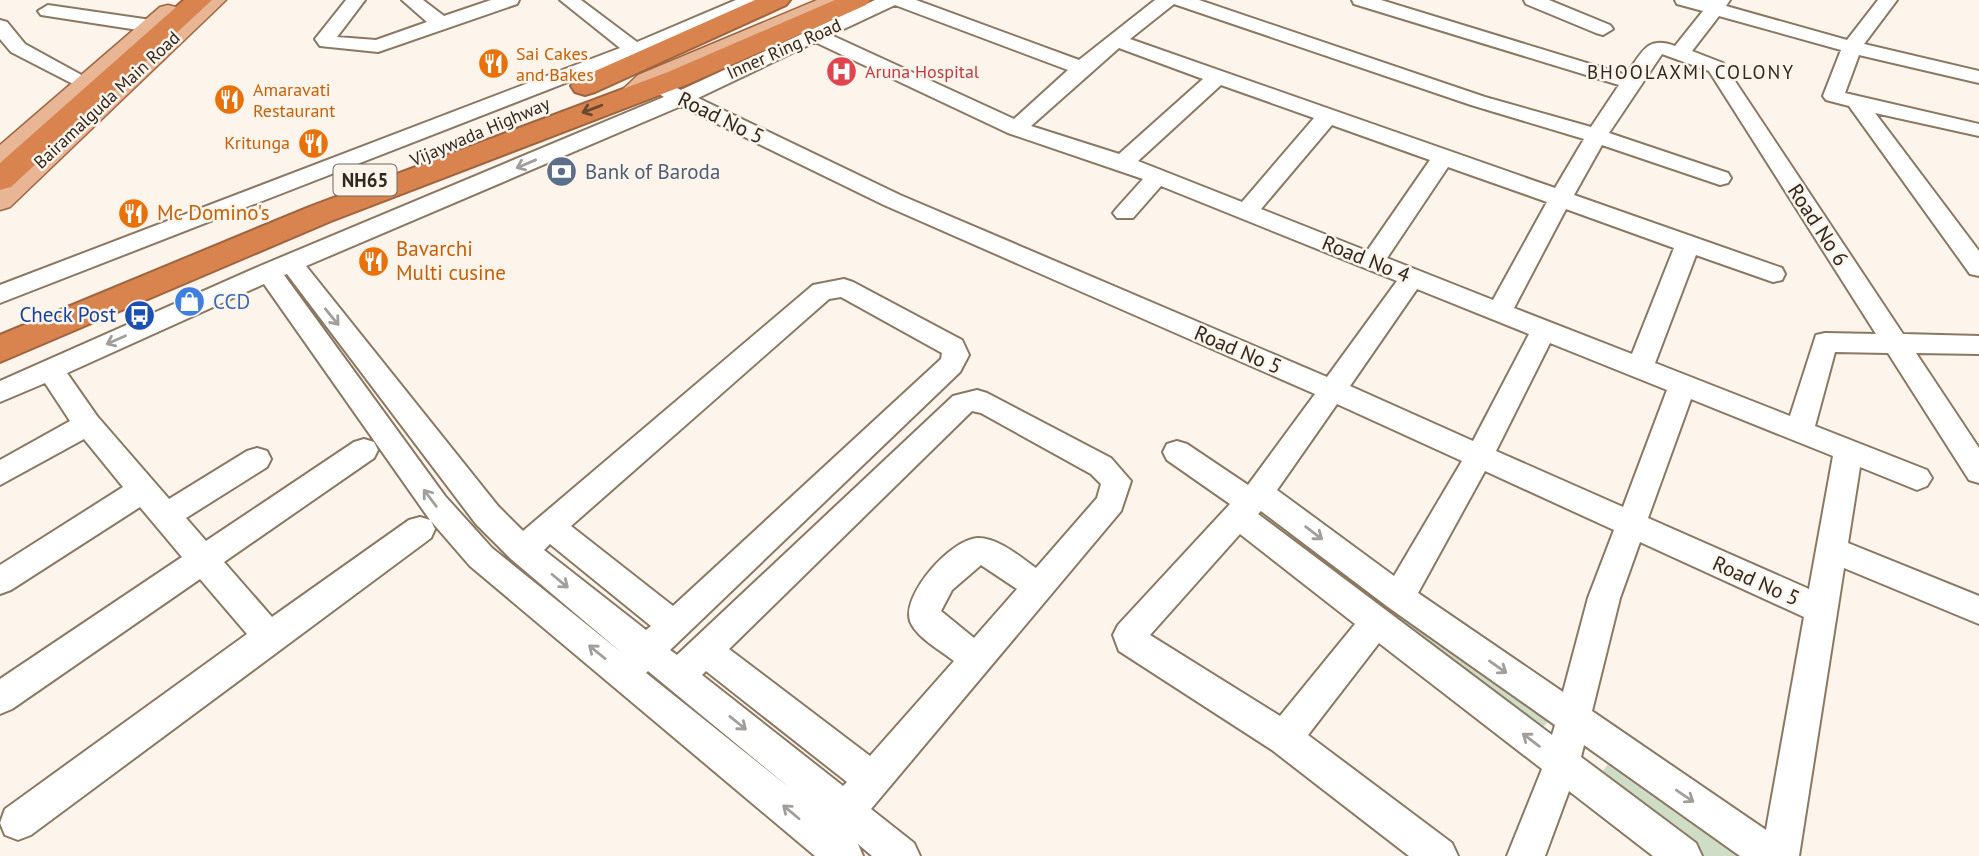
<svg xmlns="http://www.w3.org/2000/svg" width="1979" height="856" font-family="'PT Sans',sans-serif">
	<rect width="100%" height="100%" fill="#fdf5ec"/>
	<path fill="#cfddc6" d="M1293,527L1552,717L1539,732L1281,539Z
		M1610,761L1751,856H1698L1610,790L1603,771Z"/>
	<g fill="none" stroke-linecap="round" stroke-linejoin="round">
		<defs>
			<path id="minor" d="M346,0H365L337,37L376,40L427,22L402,0H423L444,16L491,0H519L517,4L378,52L320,46L315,39Z
				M560,0H581L637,42L736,0H761L759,4L649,51L656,58L653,62L646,64L632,57L0,303V285L620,48Z
				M875,0H916L1079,60L1155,0H1199L1485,97L1591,127L1619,85L1354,4L1352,0H1381L1626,75C1642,53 1646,35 1675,46L1703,11L1677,4L1675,0H1730L1726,6L1847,40L1878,0H1897L1864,44L1979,71V83L1859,55L1845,93L1979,124V136L1875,113L1979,251V276L1970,274L1849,106L1826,100L1823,96L1841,50L1719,16L1692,51L1723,63L1903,334L1979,336V354L1916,353L1979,448V483L1969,480L1888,353L1835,352L1815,426L1927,470L1932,478L1927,486L1917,490L1860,467L1848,543L1979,596V624L1844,568L1799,856H1740L1584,745L1581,757L1696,843L1702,856H1653L1569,791L1545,856H1507L1542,769L1379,643L1308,735L1452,843L1458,856H1409L1272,750L1119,651L1113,635L1118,625L1230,504L1167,460L1163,452L1167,444L1177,441L1187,444L1248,485L1315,394L884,205L681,106L306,266L498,506L523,531L813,285L844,279L853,282L962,340L969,355L960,372L670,650L677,655L953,396L977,390L987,393L1111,458L1131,481L1121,511L871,809L914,843L920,856H872L858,844L863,856H815L470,566L431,521L435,529L431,538L31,835L18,840L5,835L0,823L5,809L247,634L200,579L12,709L0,714V679L182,557L140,507L11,590L0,594V565L123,487L84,439L0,485V460L70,421L45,383L0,402V381L260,266L664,97L647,86L650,82H664L681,90ZM1174,4L1471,105L1584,139L1555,188L1130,39ZM895,5L1068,70L1014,119L831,35ZM815,42L1008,133L1143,179L1117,208L1113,213L1117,218H1133L1161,186L1397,281L1327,377L900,195L698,98ZM1119,48L1203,79L1119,154L1031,126ZM1662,54L1709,71L1876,334L1825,333L1816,335L1790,416L1655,363L1696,255L1773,282L1782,280L1785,274L1782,268L1574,195L1602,145L1720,185L1728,183L1731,178L1728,173L1609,133ZM1221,85L1314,118L1242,202L1138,161ZM1332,125L1430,160L1367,251L1261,209ZM1448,167L1547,202L1493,300L1387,258ZM1566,209L1674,248L1632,354L1514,308ZM287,274L476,524L511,559L622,653L492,548L445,496L284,275ZM264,284L430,520L420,517L409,520L272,617L224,562L374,458L378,450L374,442L364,439L354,442L206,541L186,518L267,467L271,459L267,451L257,448L247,451L169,499L97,416L67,373ZM1417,289L1529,334L1473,441L1350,386ZM841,297L942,353L941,359L673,606L571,526L829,299ZM1550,343L1667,390L1623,507L1496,451ZM1691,399L1833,456L1809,589L1648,518ZM1337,404L1462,461L1394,576L1277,490ZM972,411L981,413L1091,474L1101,484L1097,498L1036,568C1020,557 999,538 978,538C951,539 902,594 910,621C916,637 940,650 954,661L870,756L729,649ZM1485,471L1614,530L1588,598L1563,692L1418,593ZM1261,511L1388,607L1555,725L1552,735L1258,514ZM1240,534L1355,624L1280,716L1150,635ZM1640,542L1804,617L1766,830L1592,711L1620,598ZM550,544L651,626L646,630L544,550ZM981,565L1017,589L974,638L941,611L952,590ZM648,671L791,789L646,673ZM706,671L847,782L843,786L702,675Z
				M1524,0H1549L1610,25L1613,29L1603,35L1596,33L1526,4Z
				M48,5L151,20L161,26L151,32L41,15L38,11Z
				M0,20L7,22L25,44L96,83L86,89L79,87L11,52L0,39Z"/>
			<path id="major" d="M200,0H226L10,207L0,210V185Z
				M817,0H849L845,5L656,85C645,95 638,102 623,99L619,93L638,75Z
				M168,5L176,7L180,12L176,17L10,166L0,168V145L160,7Z"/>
			<path id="highway" d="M184,0H212L11,187L0,190V163Z
				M755,0H790L786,5L595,92L585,95L575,92L571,86L575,80Z
				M835,0H870L866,5L688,84L331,221L0,362V335L309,207L668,72Z"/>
		</defs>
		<use href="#minor" stroke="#8a7863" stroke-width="4"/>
		<use href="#major" stroke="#9e643f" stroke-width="3"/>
		<use href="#highway" stroke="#9e643f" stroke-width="4"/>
		<use href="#minor" fill="#fff" fill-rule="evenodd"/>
		<use href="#major" fill="#e8b595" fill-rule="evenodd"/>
		<use href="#highway" fill="#d9844f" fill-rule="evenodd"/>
	</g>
	<defs><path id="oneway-shaft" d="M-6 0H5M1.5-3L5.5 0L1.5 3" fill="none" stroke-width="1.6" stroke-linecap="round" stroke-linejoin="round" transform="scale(1.75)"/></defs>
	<use stroke="#6b4830" href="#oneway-shaft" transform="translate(592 109) rotate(159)"/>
	<g stroke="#a29e9b">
		<use href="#oneway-shaft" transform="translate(526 164) rotate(157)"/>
		<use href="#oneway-shaft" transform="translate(332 317) rotate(51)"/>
		<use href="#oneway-shaft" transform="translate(116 340) rotate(156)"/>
		<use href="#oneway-shaft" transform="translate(430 498) rotate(-127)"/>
		<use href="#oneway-shaft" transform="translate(1314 533) rotate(37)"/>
		<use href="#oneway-shaft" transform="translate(560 581) rotate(40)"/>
		<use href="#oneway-shaft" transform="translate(597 652) rotate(-141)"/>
		<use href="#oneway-shaft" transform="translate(1498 667) rotate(35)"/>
		<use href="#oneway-shaft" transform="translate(738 723) rotate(39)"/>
		<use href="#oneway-shaft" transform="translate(1531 740) rotate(-143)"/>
		<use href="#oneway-shaft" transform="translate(1685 796) rotate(34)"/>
		<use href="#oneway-shaft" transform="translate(791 812) rotate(-140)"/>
	</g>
	<defs>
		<symbol id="restaurant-disc" viewBox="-11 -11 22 22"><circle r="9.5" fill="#e8710a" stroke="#fdf5ec"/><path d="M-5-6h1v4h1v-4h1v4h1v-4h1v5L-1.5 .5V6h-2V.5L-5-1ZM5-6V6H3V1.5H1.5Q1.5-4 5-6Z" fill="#fff"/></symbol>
		<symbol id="hospital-disc" viewBox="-11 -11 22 22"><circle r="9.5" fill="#e0444e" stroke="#fdf5ec"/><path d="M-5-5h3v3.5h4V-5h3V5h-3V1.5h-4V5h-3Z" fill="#fff"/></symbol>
		<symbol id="bank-disc" viewBox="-11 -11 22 22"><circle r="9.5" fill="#5c6f8a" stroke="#fdf5ec"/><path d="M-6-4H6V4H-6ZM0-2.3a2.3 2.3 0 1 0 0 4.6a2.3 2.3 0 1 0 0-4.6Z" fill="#fff"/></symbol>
		<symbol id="shop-disc" viewBox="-11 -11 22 22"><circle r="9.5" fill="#3f7fe0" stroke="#fdf5ec"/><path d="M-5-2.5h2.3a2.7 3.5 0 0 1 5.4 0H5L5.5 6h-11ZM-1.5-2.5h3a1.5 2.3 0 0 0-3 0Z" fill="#fff"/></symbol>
		<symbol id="bus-disc" viewBox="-11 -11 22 22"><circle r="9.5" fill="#1a4fb4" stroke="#fdf5ec"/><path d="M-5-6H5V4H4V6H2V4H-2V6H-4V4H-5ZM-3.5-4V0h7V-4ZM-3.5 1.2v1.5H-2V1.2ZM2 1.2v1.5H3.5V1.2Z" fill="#fff"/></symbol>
	</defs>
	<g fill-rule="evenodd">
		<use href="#restaurant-disc" x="476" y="46" width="35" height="35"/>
		<use href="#hospital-disc" x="824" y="54" width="35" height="35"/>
		<use href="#restaurant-disc" x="212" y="82" width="35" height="35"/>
		<use href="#restaurant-disc" x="296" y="126" width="35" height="35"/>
		<use href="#bank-disc" x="544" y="154" width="35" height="35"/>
		<use href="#restaurant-disc" x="116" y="196" width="35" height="35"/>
		<use href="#restaurant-disc" x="356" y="244" width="35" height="35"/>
		<use href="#shop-disc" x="172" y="284" width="35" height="35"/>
		<use href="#bus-disc" x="122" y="298" width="35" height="35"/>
	</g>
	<g text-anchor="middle" stroke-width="5" stroke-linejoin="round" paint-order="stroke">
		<g font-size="18" fill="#302820" stroke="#fdf5ec">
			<text transform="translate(784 49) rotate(-24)" y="6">Inner Ring Road</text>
			<text transform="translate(107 100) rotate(-43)" y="6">Bairamalguda Main Road</text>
			<text transform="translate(480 132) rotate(-23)" y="6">Vijaywada Highway</text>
		</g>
		<g font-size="18" fill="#c56008" stroke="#fdf5ec" text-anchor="start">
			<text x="516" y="60">Sai Cakes<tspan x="516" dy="21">and Bakes</tspan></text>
			<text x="253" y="96">Amaravati<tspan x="253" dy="21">Restaurant</tspan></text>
			<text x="290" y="149" text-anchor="end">Kritunga</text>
		</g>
		<g font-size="18" fill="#be3a42" stroke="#fdf5ec" text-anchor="start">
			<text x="865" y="78">Aruna Hospital</text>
		</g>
		<g font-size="19" letter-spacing="2" fill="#302820" stroke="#fdf5ec">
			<text x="1691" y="79">BHOOLAXMI COLONY</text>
		</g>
		<rect fill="#fdf5ec" stroke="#6e665d" stroke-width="2" x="333.5" y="164.5" width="63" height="31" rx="5"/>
		<g font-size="19" font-weight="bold" fill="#302820">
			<text x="365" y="187">NH65</text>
		</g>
		<g font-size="21" fill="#302820" stroke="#fdf5ec">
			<text transform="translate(721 118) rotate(26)" y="7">Road No 5</text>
			<text transform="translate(1818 225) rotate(57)" y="7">Road No 6</text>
			<text transform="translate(1366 259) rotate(22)" y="7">Road No 4</text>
			<text transform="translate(1238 350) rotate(23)" y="7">Road No 5</text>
			<text transform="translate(1756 581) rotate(24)" y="7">Road No 5</text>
		</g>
		<g font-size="21" fill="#4e5e75" stroke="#fdf5ec" text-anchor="start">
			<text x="585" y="179">Bank of Baroda</text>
		</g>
		<g font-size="21" fill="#c56008" stroke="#fdf5ec" text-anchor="start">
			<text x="157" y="220">Mc Domino's</text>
			<text x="396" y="256">Bavarchi<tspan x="396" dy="24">Multi cusine</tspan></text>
		</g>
		<g font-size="21" fill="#366cbe" stroke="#fdf5ec" text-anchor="start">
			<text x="213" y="309">CCD</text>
		</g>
		<g font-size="21" fill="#164399" stroke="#fdf5ec" text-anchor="end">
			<text x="116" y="322">Check Post</text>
		</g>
	</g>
</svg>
